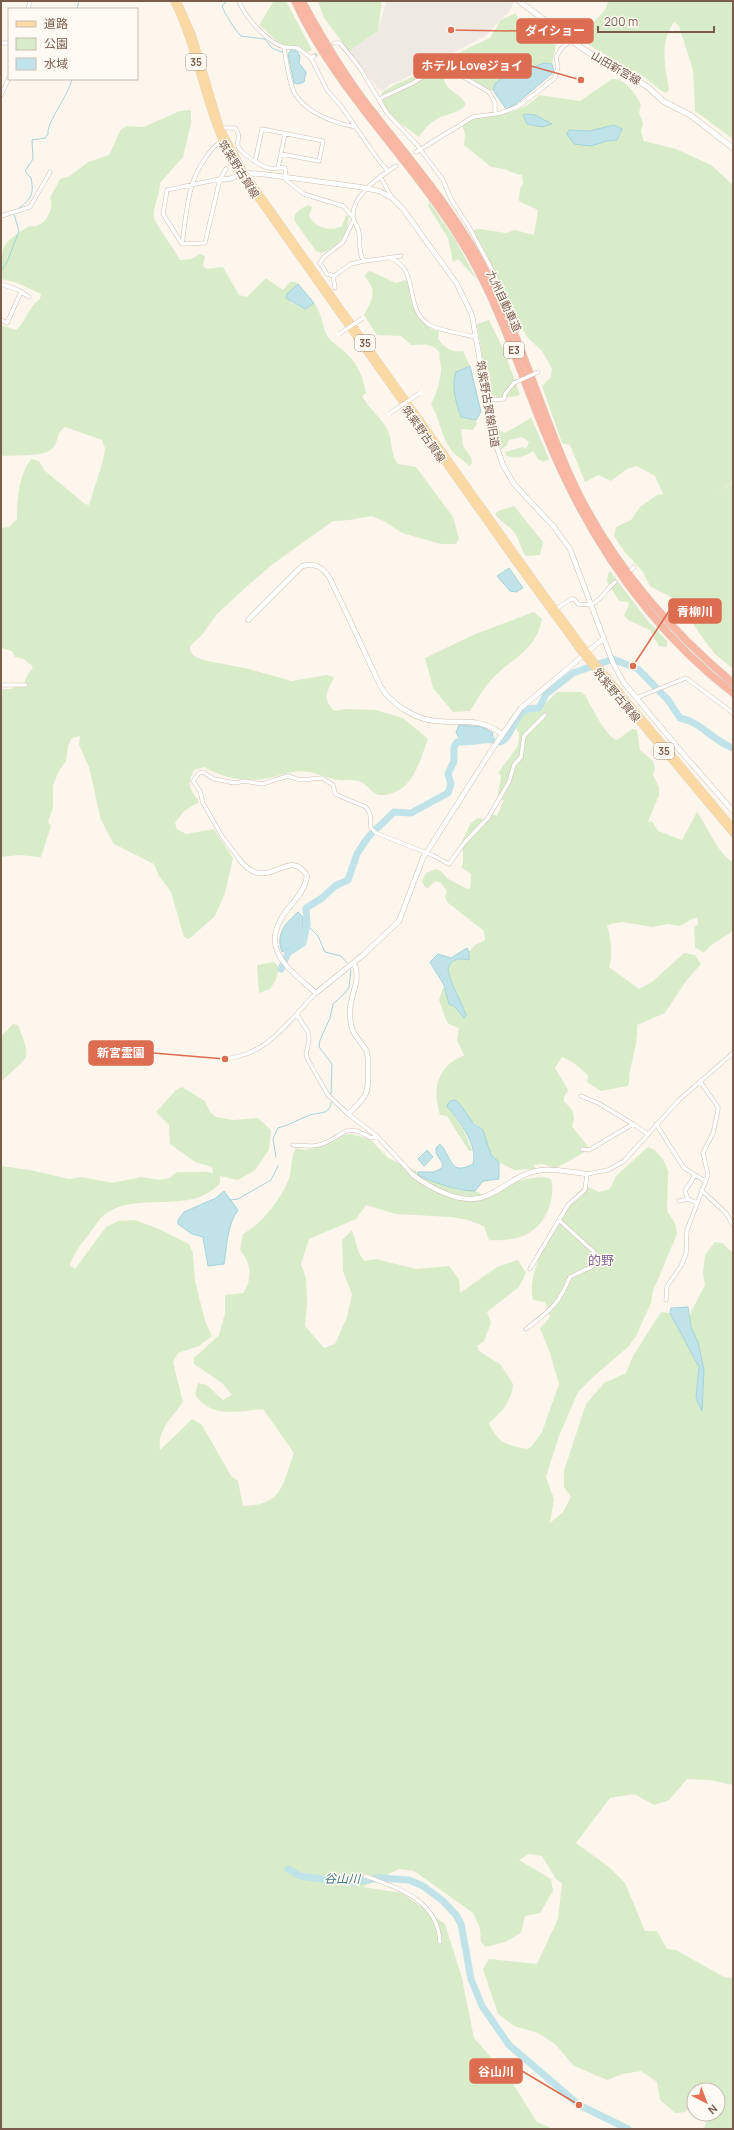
<svg xmlns="http://www.w3.org/2000/svg" width="734" height="2130" font-family="Manrope,'Noto Sans JP',sans-serif">
	<rect width="100%" height="100%" fill="#fdf6ec"/>
	<path fill="#efe9e4" d="M386,1H512L514,2L509,12L485,36L449,55L442,65H426L403,80L391,84L384,90H379L349,51L378,31Z"/>
	<path fill="#d8ecc9" d="M274,1H286L312,50L307,52L296,46H282L260,25L262,20Z
		M318,1H382L378,31L349,51L324,18Z
		M608,1H733V139L695,111L693,70L679,26L674,22C659,44 665,64 669,90L666,93C654,88 644,73 633,71L589,45L591,25L605,10Z
		M516,13C518,20 521,25 529,26L556,45L552,64C536,63 498,73 493,90L490,91L446,64L460,52L490,38L501,20Z
		M435,67L443,68C442,93 456,88 466,104C460,114 446,113 437,119C429,123 424,130 419,137L397,121L385,108L381,93L394,85Z
		M612,79C627,79 633,92 641,104L639,113L643,123L641,131L644,141L676,149L711,165L733,185V480L718,495L733,481V669L715,654L702,637L678,601L650,586L643,572L624,551L614,536L616,527L631,520L640,507L657,495L663,494L655,476L637,466L627,469L611,481L598,475L585,482L570,445L562,443L542,386L551,377L552,369L548,361L542,351L527,337L473,230L480,229L506,233L515,230L534,235L538,210L519,201L520,188L523,184L522,175C511,173 503,167 491,167L464,145L465,135L462,124C468,121 475,117 482,116C504,113 523,113 539,95L580,101Z
		M191,110V123L183,157L160,183C160,195 153,205 154,217C155,224 175,250 180,260L191,259L200,254L205,256L203,266L207,269L223,267L239,295L247,297L266,278L283,290L290,282H296L298,284L293,288L291,302L304,309L314,303C323,314 321,326 328,337C333,344 342,348 347,354C359,365 363,378 366,393L362,396C369,409 382,418 388,431C393,443 390,454 398,464L416,467L453,517L459,539L456,544H441L402,533L384,521L371,516L350,520L333,521L273,564L245,588L217,614L201,636L190,646V651L194,656L203,660L249,669L292,681L327,675L334,677C327,692 322,698 334,711L346,709L376,710L403,718L428,739C421,757 415,784 395,792C370,802 373,785 358,781C352,779 345,781 339,780C329,779 320,774 310,772C295,769 283,775 269,778C246,783 223,778 204,767L194,770C186,786 190,788 199,802L184,811L175,823L177,829L186,834L214,829L233,858L225,893L215,916L189,939L184,937L171,892L159,876L154,864L114,844L101,820L89,767L79,745L80,736L71,739L68,746L66,761L59,771L53,785V808L48,822L51,826L41,857L19,855L1,857V689H10L24,684L27,676L33,667L24,659L15,657L12,651L1,648V528L9,527L17,519C17,499 19,475 31,459L39,461L44,470L85,504L89,505L103,461L105,448L102,440L65,427C56,432 59,441 53,448C46,457 13,455 1,456V325L16,330C27,320 28,307 40,299L41,294L15,282L1,279C1,247 0,243 30,226C44,229 55,209 50,198L60,179L70,176L88,162L109,155L121,129L127,126L143,127L180,111Z
		M429,202L456,241L477,280L458,259L453,262L448,238L428,206Z
		M309,205L312,207L309,216C315,228 331,232 342,226L346,215L349,216C348,235 339,248 321,253L316,251L294,220L295,214L302,208Z
		M370,271L396,283L405,280L410,282L411,297L416,304L418,315L430,323L431,329L439,331L438,339C445,348 451,353 463,351L470,366L460,372L455,393L461,416L476,420L477,424L473,430L461,429L463,446L471,457L472,463L469,466C464,460 457,457 452,451C441,438 440,419 431,404C436,395 441,380 441,369C441,363 438,359 440,353C433,343 423,344 411,345L401,336L377,335L364,315C372,299 378,292 365,277L366,273Z
		M489,320L505,353L520,395C510,398 496,399 488,393L477,324Z
		M531,417L549,459L544,462L538,459L533,451C524,457 516,460 506,455L505,452L523,447L526,449L529,442L522,437L509,440L506,446L500,450L495,431L498,429L504,433C510,430 528,421 531,417Z
		M514,506L543,542L540,555L526,556C520,548 519,538 514,532C508,525 501,522 495,514L498,511Z
		M610,571L647,620L667,641V647L659,646L650,630L628,620L624,615L629,605L628,602L619,601C614,594 612,588 607,581L608,574Z
		M534,612L542,619C536,651 513,657 493,678C484,687 477,700 470,711L453,712L433,688L425,658L473,635Z
		M557,692H581L585,695C591,706 606,737 617,740L632,729L637,730L640,750L653,761L655,768L653,775L659,787V795L648,822L652,821L658,831L682,840L697,812C708,827 717,853 733,862V931L710,946L704,953L695,947L694,927L698,924L697,918H694L680,926L668,924L652,927L623,922L610,924L607,926C611,936 613,957 609,967L639,989L652,982L684,953L695,955L701,964L686,981L665,1013L637,1025C638,1041 633,1055 630,1071C629,1076 630,1080 628,1086L601,1091L587,1082L588,1076C582,1069 571,1060 562,1057L555,1068L568,1090L564,1097V1102C572,1107 577,1117 572,1126L589,1148C582,1155 564,1163 554,1169L543,1164L534,1165L536,1169L514,1170L495,1160L488,1149L483,1130L470,1119L459,1102L447,1106L463,1129L472,1150L471,1151H469L447,1116L440,1115C434,1093 434,1073 456,1059C459,1057 461,1058 464,1055L457,1040L459,1028L449,1024L446,1020L439,1000L443,988H446L447,995L463,1018C463,1001 452,986 448,969C451,958 459,958 469,960V952L475,945L485,940L484,931L447,902L445,897L447,891L441,883L435,881L428,888L425,887L422,881L426,873L436,869C444,871 445,878 450,880C456,883 461,885 467,889L470,888L471,874L461,867L463,864V851L460,845L471,823L478,818L489,820L492,814L497,816L504,800H499C496,792 501,784 501,775L498,773L518,746L519,733L516,729V722L525,711C540,710 547,702 557,692Z
		M274,962L278,966C279,975 275,982 270,989L259,993L257,965Z
		M13,1024L18,1025C33,1063 28,1055 1,1082V1036Z
		M182,1087L205,1101L210,1112L216,1117L233,1120L258,1118L271,1130L269,1150L255,1170L238,1180L220,1176V1183C190,1217 138,1189 104,1215C98,1220 94,1228 89,1234C81,1244 74,1253 70,1265L75,1269L106,1227L118,1221L135,1220L159,1229L189,1244L193,1254L195,1281L205,1321L212,1336L199,1346L178,1353L173,1362L183,1402C172,1417 157,1431 160,1450L192,1419L202,1425L231,1476L238,1481L243,1506C283,1505 282,1485 294,1453L263,1409C239,1411 210,1419 195,1394L198,1383L207,1385L223,1400L232,1395L222,1383L194,1364V1358L219,1335L225,1313V1295L243,1293C253,1279 251,1262 240,1250L243,1234C262,1224 284,1196 290,1175C292,1165 291,1157 296,1148L306,1150L328,1144L343,1135L351,1134L370,1139L388,1158L418,1172L419,1176L458,1190L475,1191L484,1195C501,1188 534,1172 551,1179C554,1191 552,1199 548,1210C538,1235 515,1242 489,1240L484,1226L468,1220L451,1217L396,1214L366,1205L356,1219L309,1239L301,1264L306,1278L307,1303L305,1326L324,1348L335,1344L347,1317L352,1294L343,1271L342,1240L352,1230L359,1253L364,1261L376,1259L416,1269L449,1266L459,1279L460,1293L497,1267L518,1260L526,1273L519,1287L487,1312L491,1323L484,1341L477,1346L479,1351L501,1365L513,1384C511,1402 503,1411 489,1423C498,1443 506,1445 526,1449L531,1447L542,1432L559,1384L550,1353L540,1328L550,1317L545,1302L533,1300C525,1267 560,1219 578,1192L586,1186L599,1192L610,1189L616,1176L648,1147L655,1150L664,1161L668,1171L667,1211L675,1223L677,1234L653,1291L651,1303L636,1336L628,1347L593,1377L578,1392L559,1436L546,1477L554,1499L550,1523L563,1512L571,1497L564,1487V1471L586,1404L604,1383L626,1373L633,1356L661,1312L670,1313L699,1367L696,1398L702,1410L698,1342L691,1327L689,1316L705,1285L703,1274L705,1255L715,1242L722,1243L733,1253V1785L710,1780L687,1779L669,1800L654,1805L634,1794L610,1798L576,1843L609,1867L625,1883L645,1931H657L667,1949L676,1950L724,1977L733,1978V2129H704L709,2114H718V2090H694V2104L685,2112L675,2113L660,2100L657,2082L641,2071L623,2074L607,2080L574,2066L555,2044L538,2033L514,2026L498,2014L483,1969L489,1959L537,1964L558,1919L562,1883L556,1879L542,1856L529,1854L519,1860L551,1879L553,1891L540,1913L525,1916L521,1933L505,1942L486,1947L481,1942L480,1928L473,1913L414,1871L399,1869L363,1887L402,1893L445,1924L462,1978L474,2038L510,2079L537,2122L553,2129H1V1166L30,1170L69,1179L82,1177L112,1183L141,1177L160,1180L170,1178L177,1172C189,1173 201,1170 213,1173L212,1167L195,1162L170,1144L169,1125L156,1112L176,1090Z"/>
	<path fill="#bfe3e8" stroke="#a5d3da" d="M292,49L298,52L300,57L299,63L306,72L304,82L298,84L294,83L288,54Z
		M545,63L552,64L554,72L516,104L506,109L493,90L495,84L504,76Z
		M526,114L535,115L552,124L542,127L527,124L523,115Z
		M614,125L622,129L617,140L607,141L591,146L574,144L567,134L569,130L589,131Z
		M298,284L314,303L305,309L286,298L287,294Z
		M470,366L481,412L476,420L461,417C456,403 451,386 456,372Z
		M509,568L523,588L516,592L510,591L497,576Z
		M459,725L482,727L493,733L492,738C481,737 471,741 460,740L456,732Z
		M298,912L303,917C303,942 304,940 282,952C275,934 286,923 298,912Z
		M467,948L469,952V960C460,958 451,958 448,969C451,986 461,1000 466,1015L464,1018L455,1007L449,1004L444,985L430,962L438,954L451,958Z
		M455,1100L459,1103L474,1124L483,1130L491,1155L499,1162V1179L483,1181L475,1191C456,1191 437,1183 419,1176L418,1172H434L442,1168L443,1164L436,1153V1148L440,1144C452,1156 449,1177 473,1164C478,1144 459,1121 447,1106L450,1101Z
		M427,1150L433,1157L424,1166L418,1159Z
		M224,1191L238,1210C227,1225 227,1246 224,1264L208,1266L203,1237L192,1234L178,1224V1220L184,1212L216,1198Z
		M688,1307L691,1327L698,1342L704,1370L702,1411L696,1398L699,1367L670,1313L671,1308Z"/>
	<g fill="none" stroke-linecap="round" stroke-linejoin="round">
		<path stroke="#a5d3da" stroke-width="1" d="M227,1L222,6C226,16 233,27 241,36L265,39L272,48L284,53
			M77,9L79,1
			M17,210C29,200 35,197 31,178L25,171L33,159L32,140L45,138L48,134C46,123 69,95 72,79
			M1,271L7,262L19,231L14,214
			M307,925L318,936L325,952L341,956L347,963
			M331,1094L332,1064L319,1047L320,1040L330,1018L333,1004L345,993L349,987L351,970
			M276,1157L273,1139L278,1128C290,1125 299,1119 310,1115C319,1112 331,1115 331,1102
			M230,1200L238,1199L271,1180L278,1166"/>
		<path stroke="#bfe3e8" stroke-width="7" d="M500,742C513,737 513,715 526,710C530,708 535,708 539,708L546,694L573,673L613,659L638,669L668,700L680,718C701,722 713,741 733,748
			M281,969L288,953L303,943L307,925L306,908L322,898L335,886L348,880L357,854L362,846L369,836L394,812L411,813L448,793L451,784L448,774L454,761V747L457,742C469,743 480,739 492,740
			M288,1869L300,1876L338,1881L354,1882L380,1878L409,1880L423,1886L443,1901L456,1915L461,1924L471,1979L482,2006L509,2045L579,2105L628,2129"/>
		<path stroke="#dcd0c4" stroke-width="3.5" stroke-dasharray="3.5 2" stroke-linecap="butt" d="M314,56L334,43"/>
		<defs>
			<path id="minor" d="M239,1C244,16 268,43 284,47C286,60 288,75 292,87C300,111 333,123 356,127
				M28,9L30,1
				M1,43H9
				M334,43H340L360,68L387,113L417,145L443,180L451,199L469,227L495,275
				M284,47L298,48L311,58
				M314,56L311,58L327,90L341,106L380,162L388,171
				M1,95L9,78
				M379,99L413,83L430,72L441,68L450,69L489,92L495,103V113
				M221,128H235C241,135 237,139 238,146C240,153 262,167 269,168C274,169 280,167 285,168L286,180L304,194L343,206L353,217
				M416,152L473,117L501,113L519,106L555,78L558,67L556,57L561,49L571,40
				M255,162L262,129L323,141L319,161L281,154
				M396,166C380,176 352,196 353,216C353,223 359,227 359,233C360,242 359,250 362,258L365,261L401,256
				M278,168L285,134
				M380,176L392,198
				M220,179L167,190L163,214L182,244L205,243L220,179L226,169
				M1,216L30,207L50,172
				M353,221L343,242L324,257L320,263L327,274L334,276L351,264L364,261
				M182,244C185,225 186,204 192,185C195,173 210,147 221,142
				M390,258C421,270 403,307 428,324C437,330 459,333 470,336H476
				M333,276L335,288
				M1,284L18,290L29,297
				M1,320L7,323L21,292
				M534,374L538,372
				M487,400L504,399L505,394L514,383
				M631,570L634,567
				M556,609L571,599H574L578,604L591,605C602,599 606,590 615,582
				M1,685H26
				M636,698L686,678L733,713
				M239,859L222,836L203,803L200,791L193,781L199,773L203,772L214,779L235,783L244,781L262,784L288,776L300,780L322,778L333,785L335,793L337,795L366,807L370,814L371,828L376,833L432,855L449,864L465,842L488,818L509,782L514,765L521,757L524,736L545,715
				M297,1015L308,1032L309,1040L306,1054L308,1060L328,1095L348,1114L377,1136L413,1175
				M223,1059C268,1056 288,1021 316,993
				M581,1096L598,1103L633,1124
				M656,1124L684,1168L705,1181
				M293,1145C303,1145 312,1148 322,1144C346,1136 343,1121 371,1138L377,1136
				M582,1149L589,1150L633,1124L648,1134
				M695,1175L685,1191L688,1199L697,1203
				M701,1190L726,1213L733,1225
				M679,1201L688,1199
				M530,1269L568,1205L585,1190L587,1174L608,1170L624,1161L679,1100L733,1053
				M666,1300L667,1286L681,1266L686,1254L687,1230L708,1175L703,1153L713,1133L718,1110V1107L700,1081
				M526,1329C550,1310 558,1306 570,1277L593,1266L594,1252L560,1221
				M365,1876C398,1888 438,1900 440,1942"/>
			<path id="tertiary" d="M220,179H229L245,173L262,174L360,187L379,191L392,198L403,209L457,284L472,315L493,436L503,465L514,484L554,527L570,549L613,663L624,683L684,755L733,811
				M248,620L302,566C315,563 322,566 329,577C342,603 354,629 366,655C372,667 377,682 385,693C397,707 416,719 435,721C463,724 476,716 502,734
				M239,859C268,897 288,844 307,876C305,890 296,899 287,910C257,948 288,968 316,993L363,955L399,921L423,858L493,748L521,708L604,638
				M348,1114C354,1108 363,1101 366,1093C369,1086 369,1056 366,1050C355,1033 350,1034 350,1011C350,995 362,979 354,963
				M413,1175C432,1189 463,1206 486,1196C503,1189 515,1177 532,1172C551,1167 569,1172 587,1174"/>
			<path id="secondary" d="M519,1L583,49L612,67L633,77L649,88L663,101L690,115L733,148"/>
			<path id="primary" d="M173,1C200,55 204,116 236,168L513,559L583,655L733,834
				M178,1L193,35L221,128L245,173L540,588L595,662L733,827"/>
			<path id="motorway" d="M295,1C338,95 418,165 469,254C502,311 520,373 545,433C586,534 646,626 733,693
				M302,1C321,36 341,70 365,102C402,150 443,197 474,250C516,321 537,401 570,476C607,557 665,626 733,683"/>
		</defs>
		<use href="#minor" stroke="#d1beb0" stroke-width="4.5"/>
		<use href="#tertiary" stroke="#d1beb0" stroke-width="5.5"/>
		<use href="#secondary" stroke="#d6c0b0" stroke-width="6"/>
		<use href="#primary" stroke="#dad1cd" stroke-width="6"/>
		<use href="#motorway" stroke="#dad1cd" stroke-width="8"/>
		<use href="#minor" stroke="#fff" stroke-width="3.5"/>
		<use href="#tertiary" stroke="#fff" stroke-width="4.5"/>
		<use href="#secondary" stroke="#fff" stroke-width="5"/>
		<use href="#primary" stroke="#fbd9a5" stroke-width="5.5"/>
		<use href="#motorway" stroke="#f7b7a3" stroke-width="7"/>
		<defs>
			<path id="minor-bridge" d="M339,334L363,318
				M514,383L534,374
				M389,414L420,393"/>
		</defs>
		<use href="#minor-bridge" stroke="#d1beb0" stroke-width="4.5" stroke-linecap="butt"/>
		<use href="#minor-bridge" stroke="#fff" stroke-width="3.5"/>
	</g>
	<g text-anchor="middle" stroke-width="3" stroke-linejoin="round" paint-order="stroke">
		<g fill="#fffaf3" stroke="#a28b7f" stroke-width="1">
			<rect x="186" y="54" width="20" height="16" rx="3"/>
			<rect x="355" y="335" width="20" height="16" rx="3"/>
			<rect x="504" y="342" width="20" height="16" rx="3"/>
			<rect x="654" y="743" width="20" height="16" rx="3"/>
		</g>
		<g font-size="10" font-weight="bold" fill="#7a5c4d">
			<text x="196" y="66">35</text>
			<text x="365" y="347">35</text>
			<text x="514" y="354">E3</text>
			<text x="664" y="755">35</text>
		</g>
		<g font-size="11" fill="#7a5c4d" stroke="#fffaf3">
			<text transform="translate(616 68) rotate(30)" y="4">山田新宮線</text>
			<text transform="translate(239 169) rotate(58)" y="4">筑紫野古賀線</text>
			<text transform="translate(504 301) rotate(65)" y="4">九州自動車道</text>
			<text transform="translate(488 404) rotate(80)" y="4">筑紫野古賀線旧道</text>
			<text transform="translate(424 434) rotate(55)" y="4">筑紫野古賀線</text>
			<text transform="translate(617 695) rotate(50)" y="4">筑紫野古賀線</text>
		</g>
		<g font-size="12" font-style="italic" fill="#437c86" stroke="#fffaf3">
			<text transform="translate(342 1879) rotate(1)" y="4">谷山川</text>
		</g>
		<g font-size="13" fill="#846695" stroke="#fffaf3">
			<text x="601" y="1265">的野</text>
		</g>
	</g>
	<path fill="none" stroke="#dc6d51" stroke-width="1.5" d="M451 30L517 31M581 80L531 66M633 666L669 611M225 1059L153 1053M579 2105L522 2071"/>
	<g fill="#dc6d51" stroke="#fffaf3" stroke-width="1.5">
		<circle cx="451" cy="30" r="4"/>
		<circle cx="581" cy="80" r="4"/>
		<circle cx="633" cy="666" r="4"/>
		<circle cx="225" cy="1059" r="4"/>
		<circle cx="579" cy="2105" r="4"/>
	</g>
	<g fill="#dc6d51" stroke="#dc6d51" stroke-width="1.5">
		<rect x="517" y="19" width="76" height="24" rx="4"/>
		<rect x="414" y="54" width="117" height="24" rx="4"/>
		<rect x="669" y="599" width="52" height="24" rx="4"/>
		<rect x="89" y="1041" width="64" height="24" rx="4"/>
		<rect x="470" y="2059" width="52" height="24" rx="4"/>
	</g>
	<g font-size="12" text-anchor="middle" font-weight="bold" fill="#fff">
		<text x="555" y="35">ダイショー</text>
		<text x="472" y="70">ホテル Loveジョイ</text>
		<text x="695" y="616">青柳川</text>
		<text x="121" y="1057">新宮霊園</text>
		<text x="496" y="2076">谷山川</text>
	</g>
	<rect width="734" height="2130" fill="none" stroke="#7a5c4d" stroke-width="4"/>
	<rect x="8" y="8" width="130" height="72" fill="#fffaf3" stroke="#cabbb1"/>
	<rect x="16" y="21" width="20" height="6" fill="#fbd9a5" stroke="#cabbb1"/>
	<text x="44" y="28" font-size="12" fill="#7a5c4d">道路</text>
	<rect x="16" y="38" width="20" height="12" fill="#d8ecc9" stroke="#cabbb1"/>
	<text x="44" y="48" font-size="12" fill="#7a5c4d">公園</text>
	<rect x="16" y="58" width="20" height="12" fill="#bfe3e8" stroke="#cabbb1"/>
	<text x="44" y="68" font-size="12" fill="#7a5c4d">水域</text>
	<g transform="translate(706 2102) rotate(138)"><circle r="19" fill="#fffaf3" stroke="#cabbb1"/>
	<path d="M0-3L7 15L0 10L-7 15Z" fill="#e76f51"/>
	<text y="-6" font-size="11" font-weight="bold" text-anchor="middle" fill="#7a5c4d">N</text>
	</g>
	<path d="M598 26v6h116v-6" fill="none" stroke="#7a5c4d" stroke-width="2"/>
	<text x="604" y="26" font-size="12" fill="#7a5c4d" stroke="#fffaf3" stroke-width="3" paint-order="stroke">200 m</text>
</svg>
